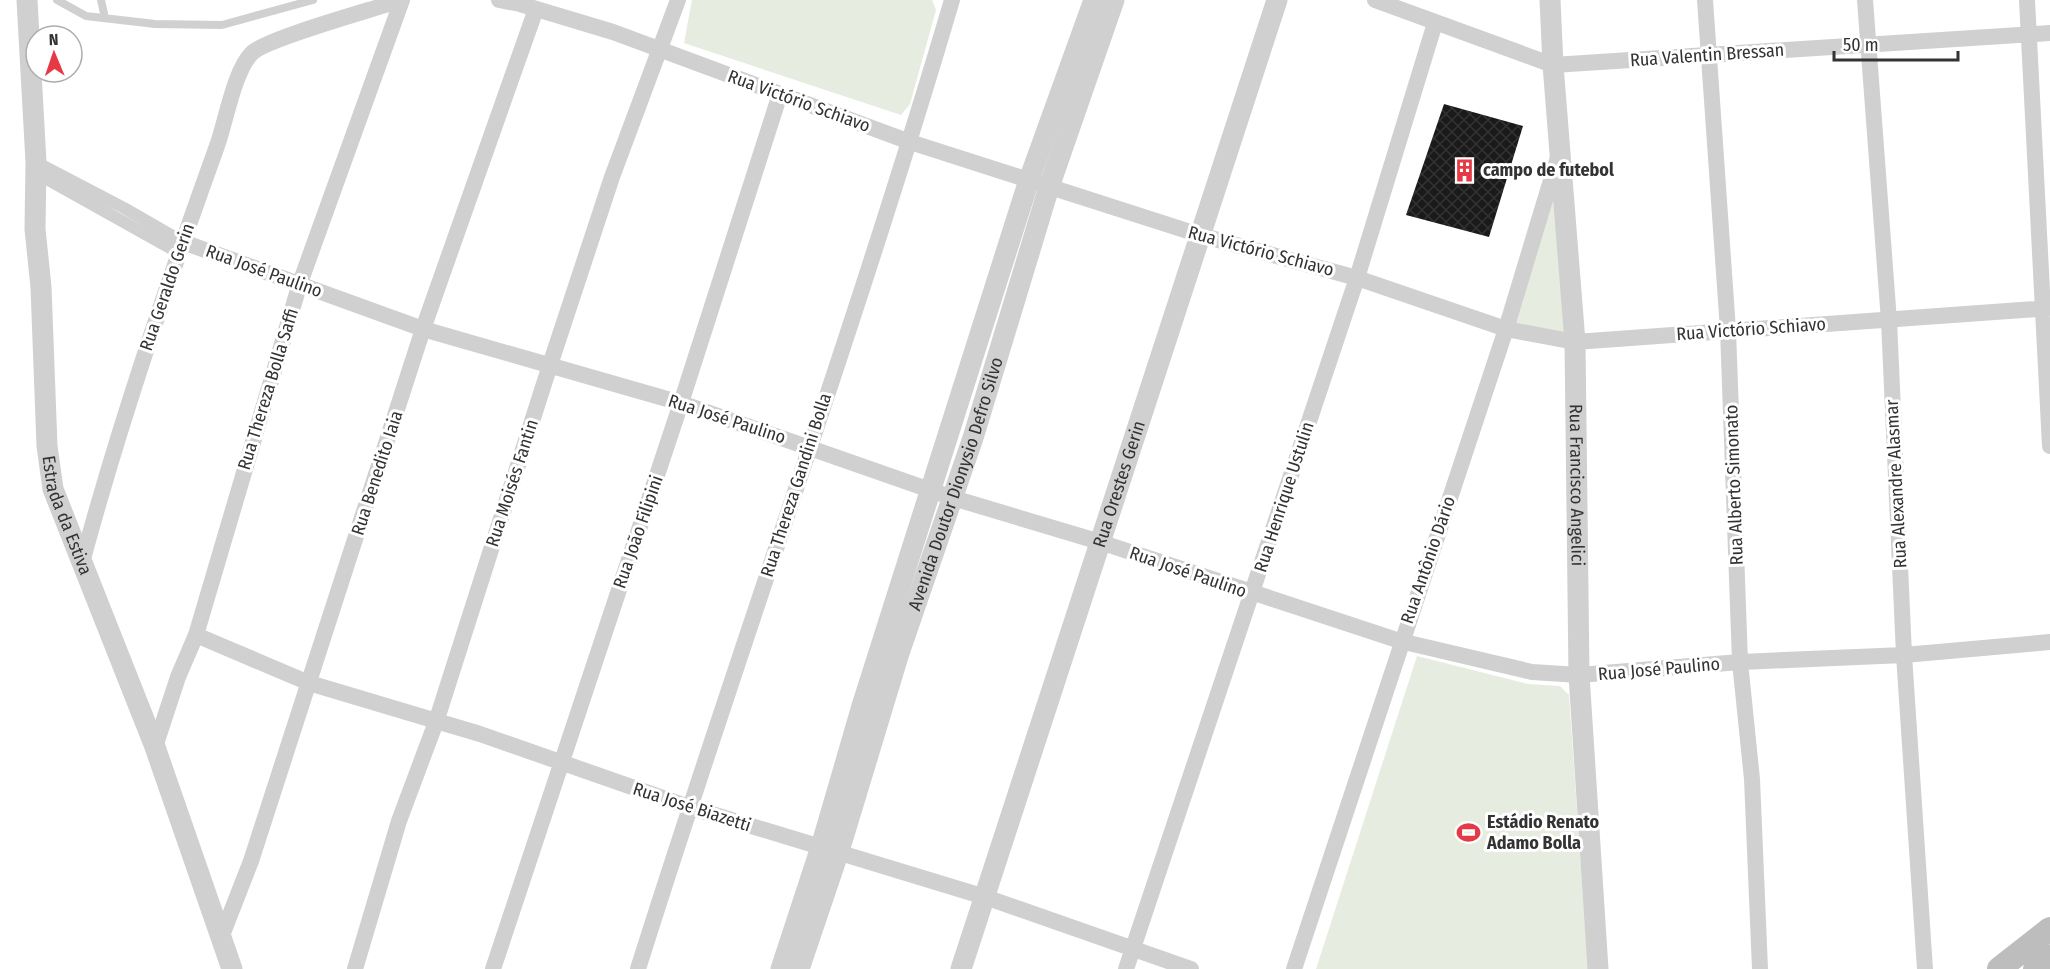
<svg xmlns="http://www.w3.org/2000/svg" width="2050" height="969" font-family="'Fira Sans Condensed',sans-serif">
	<defs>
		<pattern id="building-cross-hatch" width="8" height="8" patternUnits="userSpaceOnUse" patternTransform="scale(1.5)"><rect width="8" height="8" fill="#1a1a1a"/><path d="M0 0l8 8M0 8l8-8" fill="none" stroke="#333"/></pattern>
	</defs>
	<rect width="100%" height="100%" fill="#fff"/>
	<path fill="#e6ecdf" d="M692,0H932L936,10L910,104L901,115L684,43Z
		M1559,170L1573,337L1514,328Z
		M1417,656L1528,684L1560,686L1569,695L1588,969H1316Z"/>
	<path fill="url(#building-cross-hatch)" d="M1444,104L1523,126L1489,237L1406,215Z"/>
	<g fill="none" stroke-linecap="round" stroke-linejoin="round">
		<path stroke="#d0d0d0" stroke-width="8" d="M57,0L86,16L155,24L222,25L313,0
			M101,0L105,18"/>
		<path stroke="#d0d0d0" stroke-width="12" d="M36,162L124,208L183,242
			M36,173L179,253"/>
		<path stroke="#d0d0d0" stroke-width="16" d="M499,0L520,4L613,32L910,142L1200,235L1357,278L1506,329L1575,342L2050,308
			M1375,0L1553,65L2050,33
			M1705,0L1728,330L1740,662L1752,779L1760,969
			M1865,0L1889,321L1904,655L1925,969
			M2027,0L2050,446
			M183,242L423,329L681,403L953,498L1100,542L1400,641L1532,672L1579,675L1740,662L1904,655L2050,642
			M83,559C121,419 168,282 217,146C226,121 234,71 252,53C267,38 375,9 401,0
			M196,635L309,683L480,734L689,807L985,897L1191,969
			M155,747L178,677L196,635L300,283L402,0
			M221,938L251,861L423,329L536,9
			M355,969L399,821L436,722L550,365L612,177L678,0
			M493,969L681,403L780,94
			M638,969C740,645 856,326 952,0
			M1126,969L1357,278L1435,23
			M1294,969L1506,329L1558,157"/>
		<g stroke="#d0d0d0" stroke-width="21">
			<path id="s1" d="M27,0L36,162L35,229L41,287L47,446L53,489L155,747L232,969"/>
			<path id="s2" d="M1550,0L1553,65L1575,342L1579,675L1598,969"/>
			<path d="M781,969L821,847L862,706L1029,180L1094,0"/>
			<path id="s3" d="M799,969L839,851L899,653L973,438L1049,187L1114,0"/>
			<path id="s4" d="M961,969L1277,0"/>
		</g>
		<path stroke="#bdbdbd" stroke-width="24" d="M1999,969L2050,929
			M2035,969L2050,957"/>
	</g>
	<defs>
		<symbol id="building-bare" viewBox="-9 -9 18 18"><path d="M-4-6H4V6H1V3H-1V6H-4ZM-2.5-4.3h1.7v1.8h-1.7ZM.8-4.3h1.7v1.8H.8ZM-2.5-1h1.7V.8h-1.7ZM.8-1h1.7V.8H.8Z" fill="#e63946" stroke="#fff" stroke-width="2.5" paint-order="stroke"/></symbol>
		<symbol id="stadium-bare" viewBox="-9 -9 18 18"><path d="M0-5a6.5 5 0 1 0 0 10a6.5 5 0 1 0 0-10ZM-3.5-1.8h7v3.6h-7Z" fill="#e63946" stroke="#fff" stroke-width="2.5" paint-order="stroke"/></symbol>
	</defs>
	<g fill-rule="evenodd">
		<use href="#building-bare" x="1448" y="154" width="33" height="33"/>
		<use href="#stadium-bare" x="1452" y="816" width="33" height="33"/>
	</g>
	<g text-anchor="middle" stroke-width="6" stroke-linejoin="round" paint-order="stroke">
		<g font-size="18" fill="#333" stroke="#fff">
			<text transform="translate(1707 55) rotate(-4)" y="6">Rua Valentin Bressan</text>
			<text transform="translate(799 101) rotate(20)" y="6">Rua Victório Schiavo</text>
			<text transform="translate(1261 251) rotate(15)" y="6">Rua Victório Schiavo</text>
			<text transform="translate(264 271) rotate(20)" y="6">Rua José Paulino</text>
			<text transform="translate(167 287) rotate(-71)" y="6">Rua Geraldo Gerin</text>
			<text transform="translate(1751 329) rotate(-4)" y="6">Rua Victório Schiavo</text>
			<text transform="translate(268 389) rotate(-73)" y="6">Rua Thereza Bolla Saffi</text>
			<text transform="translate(727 419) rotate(18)" y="6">Rua José Paulino</text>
			<text transform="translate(377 473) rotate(-72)" y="6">Rua Benedito Iaia</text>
			<text transform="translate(512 483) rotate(-72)" y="6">Rua Moisés Fantin</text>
			<text dy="6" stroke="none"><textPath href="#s3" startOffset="510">Avenida Doutor Dionysio Defro Silvo</textPath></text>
			<text dy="6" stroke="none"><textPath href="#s4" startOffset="510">Rua Orestes Gerin</textPath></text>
			<text dy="6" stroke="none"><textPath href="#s2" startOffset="486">Rua Francisco Angelici</textPath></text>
			<text transform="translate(1896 484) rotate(-93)" y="6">Rua Alexandre Alasmar</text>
			<text transform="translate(796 485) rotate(-72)" y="6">Rua Thereza Gandini Bolla</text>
			<text transform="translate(1734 485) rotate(-92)" y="6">Rua Alberto Simonato</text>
			<text transform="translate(1284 497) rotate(-72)" y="6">Rua Henrique Ustulin</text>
			<text dy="6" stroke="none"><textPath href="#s1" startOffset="519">Estrada da Estiva</textPath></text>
			<text transform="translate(638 532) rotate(-71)" y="6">Rua João Filipini</text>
			<text transform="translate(1428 560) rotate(-71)" y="6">Rua Antônio Dário</text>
			<text transform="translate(1188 572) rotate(19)" y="6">Rua José Paulino</text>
			<text transform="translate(1659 669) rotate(-5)" y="6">Rua José Paulino</text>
			<text transform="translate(692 807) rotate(18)" y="6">Rua José Biazetti</text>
		</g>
		<g font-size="18" font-weight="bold" fill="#333" stroke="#fff" text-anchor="start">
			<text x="1483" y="176">campo de futebol</text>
			<text x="1487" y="828">Estádio Renato<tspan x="1487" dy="21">Adamo Bolla</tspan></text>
		</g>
	</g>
	<g transform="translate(54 54) rotate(358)"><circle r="28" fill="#ffffff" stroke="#adadad" stroke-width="1.5"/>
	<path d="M0-4.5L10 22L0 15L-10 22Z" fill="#e63946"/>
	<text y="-9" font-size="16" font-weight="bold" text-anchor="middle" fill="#333333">N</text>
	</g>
	<path d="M1834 51v9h124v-9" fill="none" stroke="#333333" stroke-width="3"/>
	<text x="1843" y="51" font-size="18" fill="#333333" stroke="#ffffff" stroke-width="4.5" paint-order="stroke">50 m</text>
</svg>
